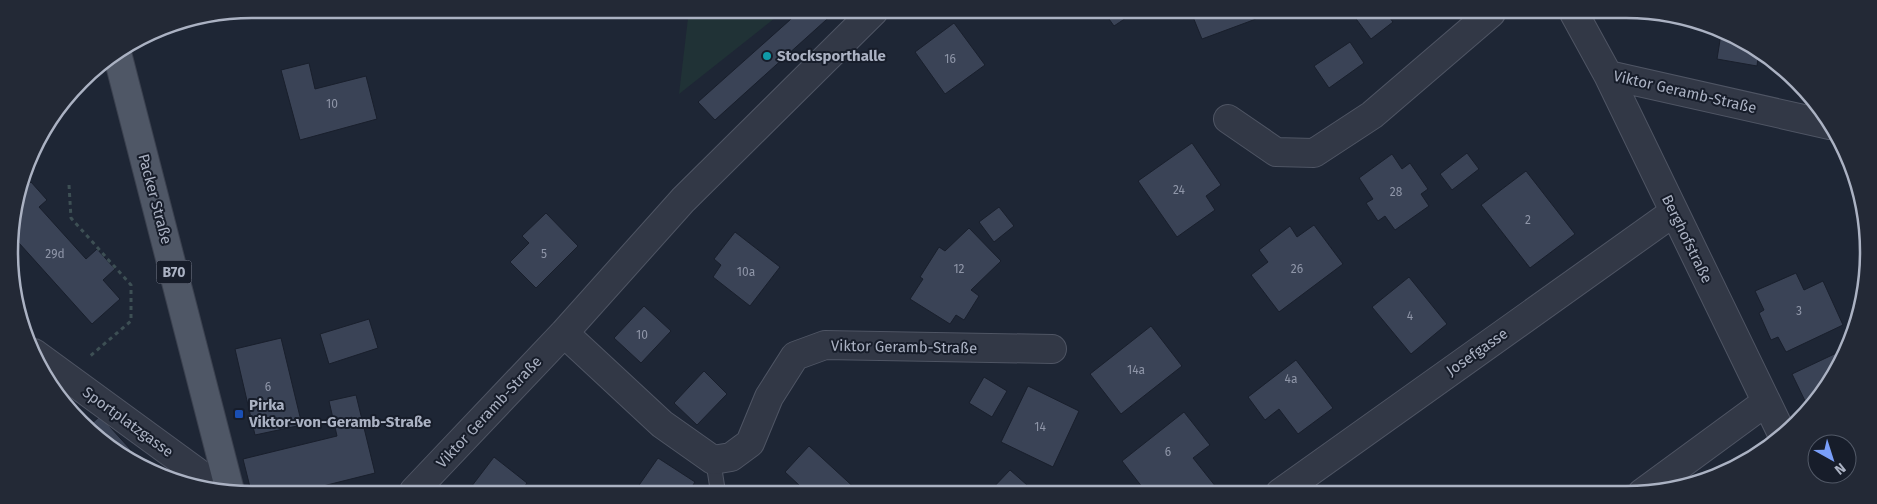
<svg xmlns="http://www.w3.org/2000/svg" width="1877" height="504" font-family="'Fira Sans',sans-serif">
	<rect width="100%" height="100%" fill="#1e2635"/>
	<path fill="#203236" d="M689,10H785L679,94Z"/>
	<path fill="#3a4356" stroke="#191f2c" d="M800,11H836L715,120L698,102Z
		M1104,12H1135L1114,26Z
		M1191,12H1253L1256,19L1202,39Z
		M1351,12H1385L1393,22L1371,39Z
		M954,23L985,65L945,94L915,52Z
		M1721,34L1759,49L1757,66L1717,59Z
		M1350,42L1364,63L1329,88L1314,66Z
		M309,63L315,89L366,76L377,119L300,140L281,70Z
		M1192,143L1221,185L1206,196L1215,210L1177,237L1138,181Z
		M1467,153L1479,169L1452,190L1440,174Z
		M1392,154L1402,169L1410,163L1428,189L1421,194L1429,206L1395,230L1385,216L1378,221L1366,203L1373,199L1359,178Z
		M1526,171L1575,234L1530,268L1481,205Z
		M31,182L47,200L39,207L86,259L97,249L115,269L103,280L120,299L92,324L10,233L22,190Z
		M1859,194L1864,204V206L1857,204Z
		M999,207L1014,226L994,242L979,222Z
		M546,213L578,246L536,288L510,262L529,243L522,236Z
		M1314,225L1343,264L1279,312L1251,275L1268,262L1259,250L1290,226L1297,237Z
		M969,228L1001,261L971,290L979,296L964,320L956,315L950,324L910,299L923,279L920,277L939,247L945,251Z
		M735,232L780,267L750,306L713,277L721,265L714,259Z
		M1796,273L1804,290L1823,281L1843,325L1786,352L1778,337L1771,340L1759,313L1764,310L1755,291Z
		M1409,277L1447,324L1411,354L1372,307Z
		M644,306L671,331L641,363L614,338Z
		M369,319L378,348L329,364L320,334Z
		M1151,326L1182,366L1121,414L1090,374Z
		M281,338L302,425L255,435L235,349Z
		M1845,349L1836,373L1808,407L1792,374Z
		M1296,360L1333,408L1298,434L1279,409L1265,420L1248,397Z
		M704,371L727,394L697,425L674,403Z
		M984,377L1007,391L992,417L969,403Z
		M1028,386L1079,411L1053,467L1001,442Z
		M356,395L375,473L303,491H251L243,459L337,436L329,401Z
		M1184,412L1210,445L1193,458L1220,492H1146L1122,461Z
		M100,416L131,450L124,457L89,426Z
		M809,446L859,492H792L799,485L785,472Z
		M494,457L527,483L521,491H468Z
		M658,458L695,482L689,491H635Z
		M1728,464L1733,470L1712,476Z
		M1010,470L1027,485L1020,492H989Z"/>
	<g fill="none" stroke-linecap="round" stroke-linejoin="round">
		<defs>
			<path id="service" d="M713,460L718,492"/>
			<path id="minor" d="M1574,13L1608,75L1783,436
				M1608,75L1830,125
				M1228,119L1276,152L1314,153L1372,115L1491,13
				M564,333L662,424L713,460L731,457L750,443L769,397L795,356L825,345L1052,349
				M34,353L223,491
				M414,491L564,333L683,200L874,11
				M1280,493L1674,212
				M1642,493L1766,402"/>
			<path id="primary" d="M117,53L230,491"/>
		</defs>
		<use href="#service" stroke="#4f5564" stroke-width="16"/>
		<use href="#minor" stroke="#4f5564" stroke-width="30"/>
		<use href="#primary" stroke="#3b414f" stroke-width="30"/>
		<path stroke="#3d4f54" stroke-width="3" stroke-dasharray="4 4" stroke-linecap="butt" d="M69,185L71,218L131,285V321L89,357"/>
		<use href="#service" stroke="#323846" stroke-width="14"/>
		<use href="#minor" stroke="#323846" stroke-width="28"/>
		<use href="#primary" stroke="#4f5766" stroke-width="28"/>
	</g>
	<circle fill="#0f9aa8" stroke="#171d2a" stroke-width="2" cx="767" cy="56" r="5"/>
	<rect fill="#1a4fb4" stroke="#171d2a" stroke-width="2" x="234" y="409" width="10" height="10" rx="2.5"/>
	<g text-anchor="middle" stroke-width="4" stroke-linejoin="round" paint-order="stroke">
		<g font-size="12" fill="#8f96a8">
			<text x="950" y="63">16</text>
			<text x="332" y="108">10</text>
			<text x="1179" y="194">24</text>
			<text x="1396" y="196">28</text>
			<text x="1528" y="224">2</text>
			<text x="55" y="258">29d</text>
			<text x="544" y="258">5</text>
			<text x="959" y="273">12</text>
			<text x="1297" y="273">26</text>
			<text x="746" y="276">10a</text>
			<text x="1799" y="315">3</text>
			<text x="1410" y="320">4</text>
			<text x="642" y="339">10</text>
			<text x="1136" y="374">14a</text>
			<text x="1291" y="383">4a</text>
			<text x="268" y="391">6</text>
			<text x="1040" y="431">14</text>
			<text x="1168" y="456">6</text>
		</g>
		<rect fill="#171d2a" stroke="#7f8595" stroke-width="1" x="156.5" y="260.5" width="35" height="23" rx="4"/>
		<g font-size="14" font-weight="bold" fill="#abb2c3">
			<text x="174" y="277">B70</text>
		</g>
		<g font-size="15" font-weight="bold" fill="#abb2c3" stroke="#171d2a" text-anchor="start">
			<text x="777" y="61">Stocksporthalle</text>
			<text x="249" y="410">Pirka<tspan x="249" dy="17">Viktor-von-Geramb-Straße</tspan></text>
		</g>
		<g font-size="15" fill="#abb2c3" stroke="#171d2a">
			<text transform="translate(1685 92) rotate(13)" y="5">Viktor Geramb-Straße</text>
			<text transform="translate(155 199) rotate(75)" y="5">Packer Straße</text>
			<text transform="translate(1687 239) rotate(64)" y="5">Berghofstraße</text>
			<text transform="translate(904 347) rotate(1)" y="5">Viktor Geramb-Straße</text>
			<text transform="translate(1477 352) rotate(-35)" y="5">Josefgasse</text>
			<text transform="translate(489 412) rotate(-47)" y="5">Viktor Geramb-Straße</text>
			<text transform="translate(128 422) rotate(36)" y="5">Sportplatzgasse</text>
		</g>
	</g>
	<path d="M0 0H1877V504H0ZM252 18H1626A234 234 0 0 1 1860 252V252A234 234 0 0 1 1626 486H252A234 234 0 0 1 18 252V252A234 234 0 0 1 252 18Z" fill="#232936" fill-rule="evenodd"/>
	<path fill="none" stroke="#abb2c3" stroke-width="2.5" d="M252 18H1626A234 234 0 0 1 1860 252V252A234 234 0 0 1 1626 486H252A234 234 0 0 1 18 252V252A234 234 0 0 1 252 18Z"/>
	<g transform="translate(1832 459) rotate(141)"><circle r="24" fill="#171d2a" stroke="#525967"/>
	<path d="M0-4L9 19L0 12L-9 19Z" fill="#7a9ff9"/>
	<text y="-8" font-size="14" font-weight="bold" text-anchor="middle" fill="#abb2c3">N</text>
	</g>
</svg>
